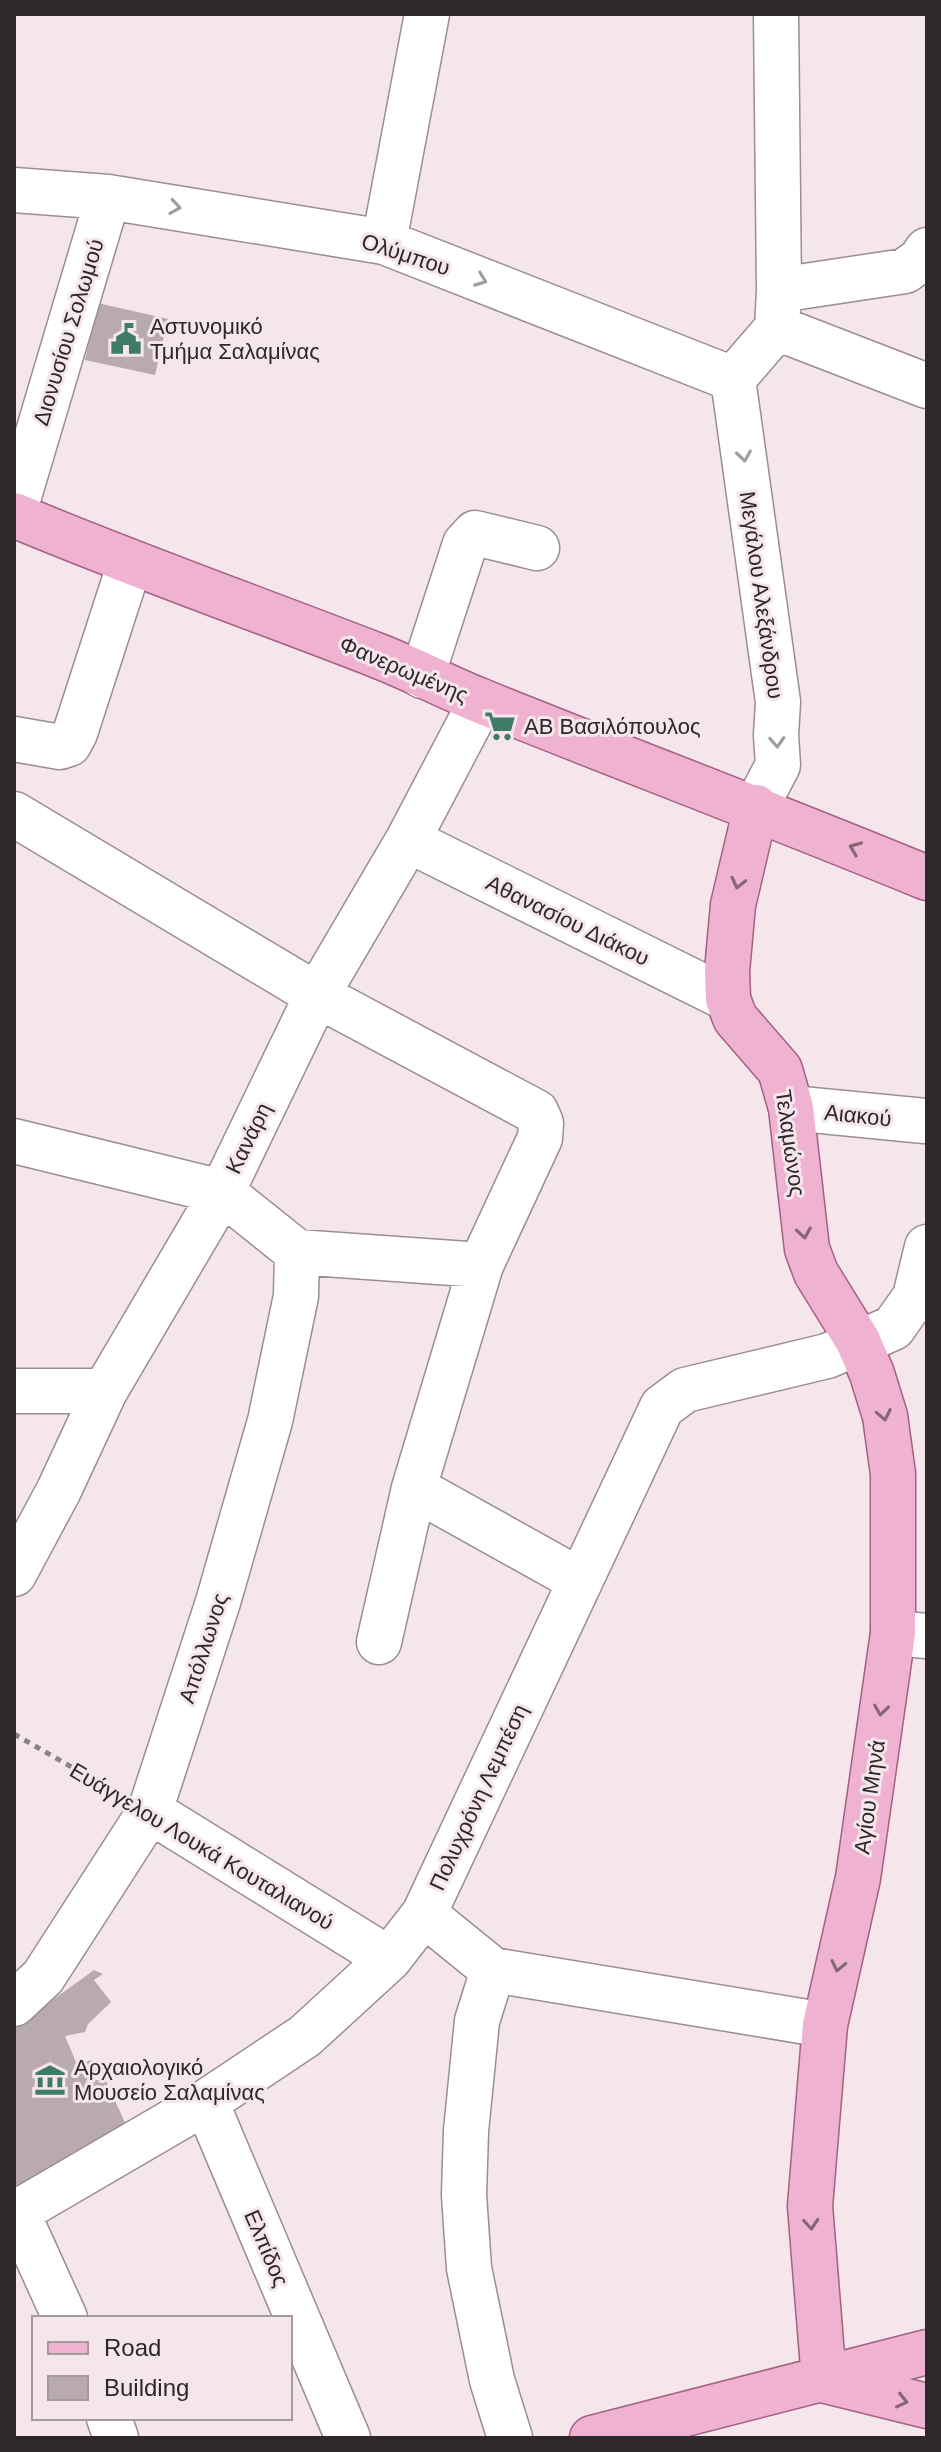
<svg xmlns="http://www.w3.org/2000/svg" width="941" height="2452" font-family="Arial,sans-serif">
	<rect width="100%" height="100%" fill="#f5e6ec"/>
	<path fill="#b8aab0" d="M98,303L168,319L155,375L85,360Z
		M94,1970L103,1974L94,1980L111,2002L88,2024L85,2032L65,2036L78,2067L90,2060L98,2070L85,2082L105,2079L129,2131L14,2191V2028Z"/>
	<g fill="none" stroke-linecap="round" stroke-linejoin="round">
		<defs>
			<path id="minor" d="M14,190L108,197L384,242L733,379
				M384,242L427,14
				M779,290L905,271L920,260L927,250
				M777,328L927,386
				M733,379L778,702L776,735L778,765L756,807
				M733,379L777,328L779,290L776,14
				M14,513L108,197
				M422,676L465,544L475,533L537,548
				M14,739L60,747L69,744L75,733L130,563
				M14,814L317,995L536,1112L541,1123L540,1138L481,1265L297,1252L222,1192L14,1141
				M408,840L728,999
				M791,1108L925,1121
				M481,1265L414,1488L579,1580
				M14,1391H105
				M14,1574L59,1490L105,1391L222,1192L317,995L408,840L481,701
				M893,1633L927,1636
				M379,1642L414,1488
				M150,1811L389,1959
				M424,1914L493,1970L477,2021L466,2131L464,2195L469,2268L492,2380L510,2438
				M493,1970L825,2025
				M14,2004L43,1977L150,1811L218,1602L270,1421L296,1296L297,1252
				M206,2102L348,2438
				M17,2212L65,2318
				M14,2214L206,2102L305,2036L389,1959L424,1914L662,1407L685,1390L827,1356L893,1328L915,1297L927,1247
				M109,2418L116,2438"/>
			<path id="major" d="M14,515C133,565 255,608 376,655C412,669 446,687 481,701C630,761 779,817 927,878
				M756,807L733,905L727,971L728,999L735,1018L780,1070L791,1108L807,1249L816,1273L858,1341L872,1374L885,1416L893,1474V1633L858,1878L825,2025L810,2206L824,2380
				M826,2381L927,2406
				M592,2438L927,2352"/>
		</defs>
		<use href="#minor" stroke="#9b8d93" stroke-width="47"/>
		<use href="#major" stroke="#a56183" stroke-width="47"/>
		<path stroke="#8c8185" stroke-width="5" stroke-dasharray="6 6" stroke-linecap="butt" d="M14,1734L117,1793"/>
		<use href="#minor" stroke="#fff" stroke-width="44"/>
		<use href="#major" stroke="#efb3d1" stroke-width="44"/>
	</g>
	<defs><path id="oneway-chevron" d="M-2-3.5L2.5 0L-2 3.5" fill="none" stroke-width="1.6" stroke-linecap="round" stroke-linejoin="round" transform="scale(2)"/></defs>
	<g stroke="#a19e9f">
		<use href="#oneway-chevron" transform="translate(175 207) rotate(9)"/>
		<use href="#oneway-chevron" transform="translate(481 280) rotate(21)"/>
		<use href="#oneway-chevron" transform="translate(744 456) rotate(82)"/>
		<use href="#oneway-chevron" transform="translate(777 742) rotate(87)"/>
	</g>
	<g stroke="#856775">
		<use href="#oneway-chevron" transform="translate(855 848) rotate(-158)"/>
		<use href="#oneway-chevron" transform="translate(738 883) rotate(103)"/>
		<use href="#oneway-chevron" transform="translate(804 1233) rotate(81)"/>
		<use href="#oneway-chevron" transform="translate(884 1415) rotate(79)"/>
		<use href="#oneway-chevron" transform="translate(881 1710) rotate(98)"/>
		<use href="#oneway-chevron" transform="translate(838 1966) rotate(102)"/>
		<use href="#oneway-chevron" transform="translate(811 2224) rotate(86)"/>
		<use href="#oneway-chevron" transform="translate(902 2401) rotate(13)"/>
	</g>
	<defs>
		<symbol id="civic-bare" viewBox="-9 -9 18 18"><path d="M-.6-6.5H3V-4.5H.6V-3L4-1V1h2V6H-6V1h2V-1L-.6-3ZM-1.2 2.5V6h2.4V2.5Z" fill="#3f7c68" stroke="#f5e6ec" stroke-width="2.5" paint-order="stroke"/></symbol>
		<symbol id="supermarket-bare" viewBox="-9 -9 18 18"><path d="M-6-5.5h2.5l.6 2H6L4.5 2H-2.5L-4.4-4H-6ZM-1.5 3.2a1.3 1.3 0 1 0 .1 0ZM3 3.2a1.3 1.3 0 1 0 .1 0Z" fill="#3f7c68" stroke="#f5e6ec" stroke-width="2.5" paint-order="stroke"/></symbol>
		<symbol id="museum-bare" viewBox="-9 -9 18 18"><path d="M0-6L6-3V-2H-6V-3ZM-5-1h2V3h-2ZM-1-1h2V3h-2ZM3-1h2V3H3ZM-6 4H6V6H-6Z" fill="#3f7c68" stroke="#f5e6ec" stroke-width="2.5" paint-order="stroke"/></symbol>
	</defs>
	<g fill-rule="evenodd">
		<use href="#civic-bare" x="104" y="317" width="44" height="44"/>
		<use href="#supermarket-bare" x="478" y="704" width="44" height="44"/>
		<use href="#museum-bare" x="28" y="2058" width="44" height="44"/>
	</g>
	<g text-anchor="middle" stroke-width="6" stroke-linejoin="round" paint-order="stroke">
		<g font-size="22" fill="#2e282a" stroke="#f5e6ec">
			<text transform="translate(406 254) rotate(18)" y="8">Ολύμπου</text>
			<text transform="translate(68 332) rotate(-73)" y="8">Διονυσίου Σολωμού</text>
			<text transform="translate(762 595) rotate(82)" y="8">Μεγάλου Αλεξάνδρου</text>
			<text transform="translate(404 669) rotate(23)" y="8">Φανερωμένης</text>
			<text transform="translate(568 920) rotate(26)" y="8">Αθανασίου Διάκου</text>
			<text transform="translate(858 1115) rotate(6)" y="8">Αιακού</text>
			<text transform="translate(248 1138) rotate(-64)" y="8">Κανάρη</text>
			<text transform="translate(791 1143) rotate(82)" y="8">Τελαμώνος</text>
			<text transform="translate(203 1648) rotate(-72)" y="8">Απόλλωνος</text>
			<text transform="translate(478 1797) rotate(-65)" y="8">Πολυχρόνη Λεμπέση</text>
			<text transform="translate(869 1797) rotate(-82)" y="8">Αγίου Μηνά</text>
			<text transform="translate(202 1846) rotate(31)" y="8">Ευάγγελου Λουκά Κουταλιανού</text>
			<text transform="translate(267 2248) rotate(67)" y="8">Ελπίδος</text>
		</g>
		<g font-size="22" fill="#2e282a" stroke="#f5e6ec" text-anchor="start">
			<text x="150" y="334">Αστυνομικό<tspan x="150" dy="25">Τμήμα Σαλαμίνας</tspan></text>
			<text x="524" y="734">ΑΒ Βασιλόπουλος</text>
			<text x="74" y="2075">Αρχαιολογικό<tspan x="74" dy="25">Μουσείο Σαλαμίνας</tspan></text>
		</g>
	</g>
	<rect width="941" height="2452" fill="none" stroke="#2e282a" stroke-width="32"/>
	<rect x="32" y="2316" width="260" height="104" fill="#f5e6ec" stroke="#a59a9e" stroke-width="2"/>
	<rect x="48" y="2342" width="40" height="12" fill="#efb3d1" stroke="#a59a9e" stroke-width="2"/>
	<text x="104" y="2356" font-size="24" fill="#2e282a">Road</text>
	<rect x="48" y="2376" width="40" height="24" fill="#b8aab0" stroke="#a59a9e" stroke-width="2"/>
	<text x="104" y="2396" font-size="24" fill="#2e282a">Building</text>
</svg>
